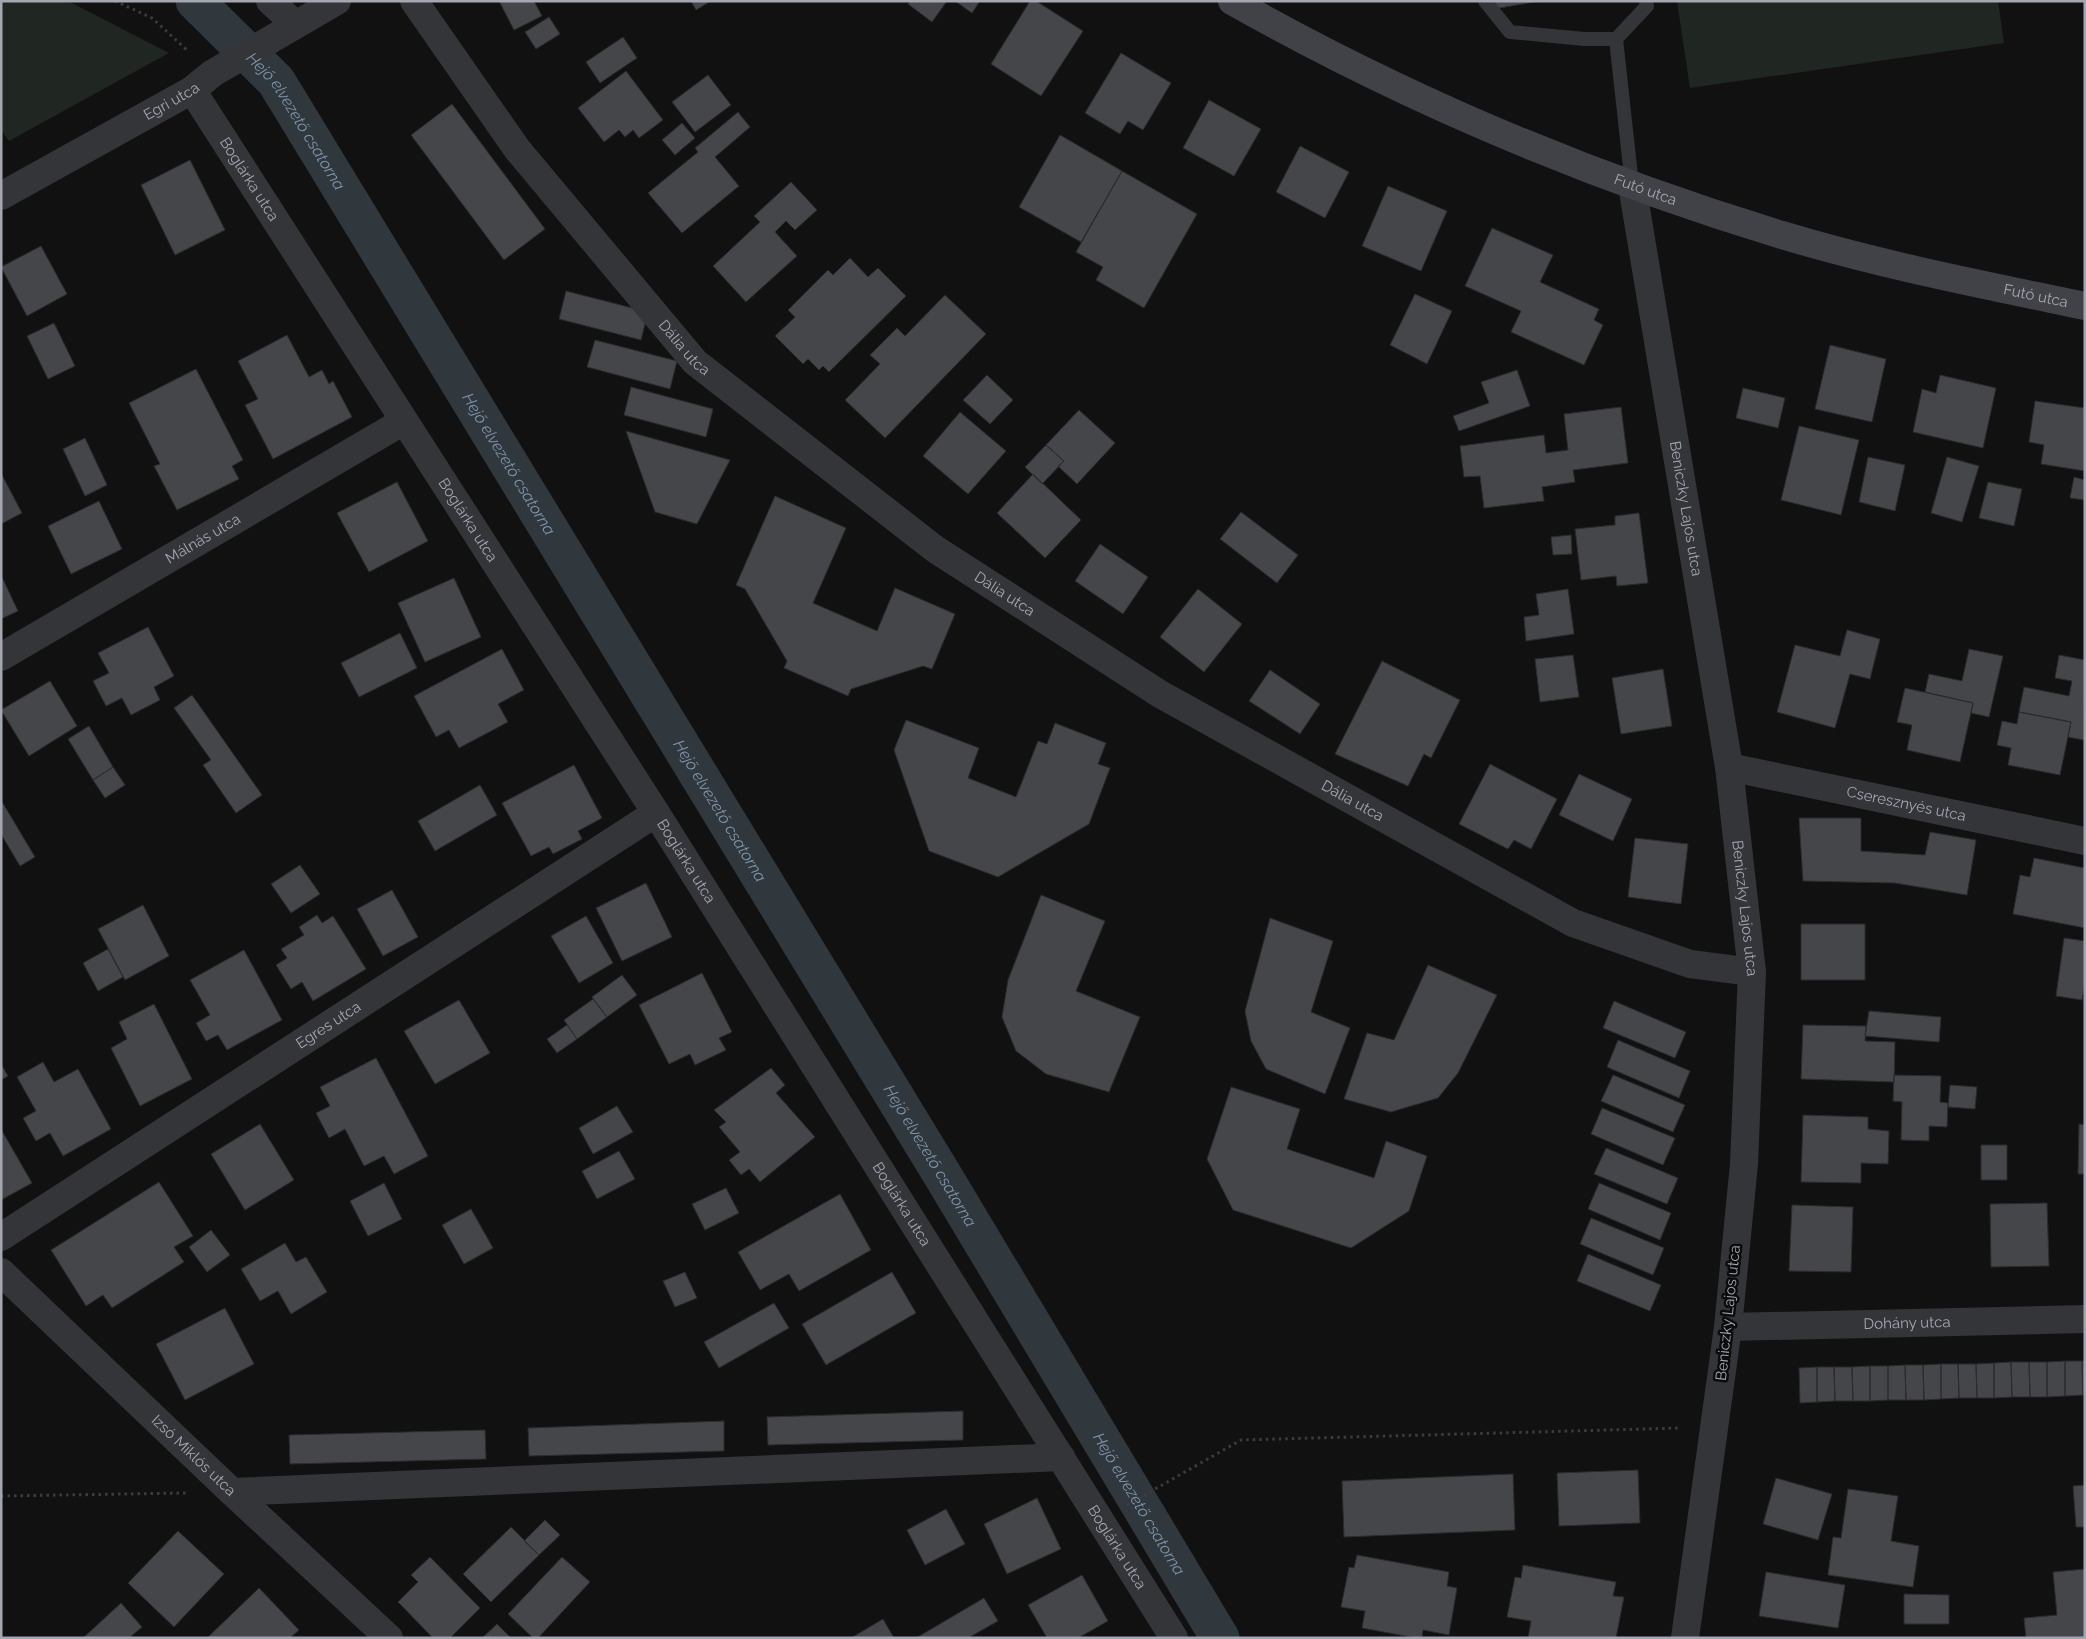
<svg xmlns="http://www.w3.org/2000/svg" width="2086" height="1639" font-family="Raleway,sans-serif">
	<rect width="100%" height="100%" fill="#111112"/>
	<path fill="#202621" d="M1,1H68L169,53L9,141L1,130Z
		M1677,1H1998L2004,43L1690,88Z"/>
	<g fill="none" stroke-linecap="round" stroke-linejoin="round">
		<path stroke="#30373d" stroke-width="39" id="s1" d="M195,1L276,81L943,1176L1220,1638"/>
	</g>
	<path fill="#45464a" stroke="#2b2b2e" d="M499,1H534L542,16L514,30Z
		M691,1H711L696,10Z
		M910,1H947L932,22L908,4Z
		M955,1H980L972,13Z
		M1030,1H1036L1083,31L1041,96L991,64Z
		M1493,1H1540L1494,9Z
		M549,17L560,34L536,49L525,32Z
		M623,37L637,58L600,83L586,62Z
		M1121,53L1171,83L1143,130L1128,121L1120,134L1085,113Z
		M626,71L663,120L639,138L633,130L625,137L619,130L604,142L578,108Z
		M708,75L731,105L695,132L672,102Z
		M1209,100L1261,129L1234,176L1183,148Z
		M452,104L545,229L504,260L411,135Z
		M738,112L750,127L715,157L739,186L682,233L648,193L698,152L695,148Z
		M682,123L695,138L675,155L662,140Z
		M1060,135L1122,171L1081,242L1019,207Z
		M1300,146L1349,172L1325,218L1276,192Z
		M190,160L225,230L175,255L141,185Z
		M1122,171L1197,214L1144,308L1096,280L1103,267L1076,252Z
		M791,182L817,210L795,230L786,221L775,232L797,256L746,302L713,266L760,222L754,216Z
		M1388,186L1447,211L1421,271L1362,246Z
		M1492,228L1553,255L1540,282L1599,309L1594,320L1603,325L1584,365L1511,332L1521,311L1465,286Z
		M41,246L67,294L27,316L1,267Z
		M850,258L868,277L878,268L906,296L829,372L823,366L819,370L808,359L803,364L775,336L795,317L788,310L828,270L833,275Z
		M566,291L648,312L641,340L559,319Z
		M1415,294L1452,311L1427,364L1390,345Z
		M945,295L986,334L885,438L845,400L880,364L870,355L897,328L905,336Z
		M54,323L75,366L48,379L27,336Z
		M287,335L309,377L322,370L329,384L333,381L352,417L273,459L245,405L258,399L238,361Z
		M595,340L677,361L670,389L587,367Z
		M1830,345L1886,359L1872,422L1815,409Z
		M196,369L243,460L232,466L239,479L177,510L154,466L160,464L129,403Z
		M1517,370L1530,406L1459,431L1453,416L1489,403L1481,382Z
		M987,375L1013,400L990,424L963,400Z
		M1940,375L1996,388L1983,448L1913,432L1922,389L1936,393Z
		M631,387L713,409L706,437L624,415Z
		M1743,388L1785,398L1778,428L1736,418Z
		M2035,401L2085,408V471L2041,464L2044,445L2029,442Z
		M1621,407L1628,463L1573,470L1575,482L1542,487L1544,501L1484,508L1480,476L1464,477L1460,446L1544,435L1546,453L1568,450L1564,414Z
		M1079,410L1115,443L1077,484L1058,466L1064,461L1046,445Z
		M960,412L1006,451L968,494L923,456Z
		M1799,426L1859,440L1841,515L1781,500Z
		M626,431L730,460L697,524L655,512Z
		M85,438L107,485L85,496L63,449Z
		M1046,445L1064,461L1042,484L1025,467Z
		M1868,457L1905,465L1895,511L1859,502Z
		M1947,457L1979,466L1962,522L1931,513Z
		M1,473L22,513L1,524Z
		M1033,474L1081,520L1045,558L997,513Z
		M2074,477L2085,480V500L2070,498Z
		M397,482L428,541L369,572L337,513Z
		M1988,482L2022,489L2014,526L1979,518Z
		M775,496L846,528L813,603L877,631L895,588L955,614L932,669L923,666L851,689L848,696L784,668L787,661L745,589L736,585Z
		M99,501L122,549L71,574L48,526Z
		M1241,512L1298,555L1277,583L1220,539Z
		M1639,513L1648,583L1617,586L1616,576L1581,580L1575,529L1615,525V516Z
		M1571,535L1572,554L1553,555L1551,537Z
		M1100,544L1148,577L1123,614L1075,581Z
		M1,575L18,611L1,619Z
		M454,578L481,637L425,662L398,603Z
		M1198,589L1242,624L1204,672L1160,637Z
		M1568,589L1574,634L1526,641L1524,617L1539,615L1536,594Z
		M148,627L174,676L154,687L160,700L131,715L122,698L106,706L93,681L109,673L98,653Z
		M1847,630L1880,639L1870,679L1850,674L1835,728L1777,712L1795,645L1840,656Z
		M400,633L417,668L359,697L341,663Z
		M502,649L524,690L498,704L508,722L459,748L449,730L436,737L414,696Z
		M1969,649L2003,656L1989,717L1971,713L1973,703L1925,692L1929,674L1962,681Z
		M1573,655L1579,697L1540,702L1535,659Z
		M2059,655L2085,660L2084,740L2068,737L2071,722L2019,712L2024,687L2069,696L2072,681L2055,678Z
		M1382,661L1460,700L1431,758L1424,754L1408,786L1335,754Z
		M1663,669L1672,726L1621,734L1612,678Z
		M1270,670L1320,704L1300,734L1249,701Z
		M50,681L77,726L29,756L1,710Z
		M1905,688L1973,703L1960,762L1907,750L1912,725L1897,722Z
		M192,695L262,795L236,813L203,765L211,760L174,708Z
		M2019,712L2071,722L2060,775L2008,765L2011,748L1997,745L2002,721L2017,724Z
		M906,720L979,748L968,778L1016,797L1038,741L1047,744L1055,723L1106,743L1098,764L1110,768L1089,824L998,877L929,851L894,750Z
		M89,726L113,767L93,780L68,739Z
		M1490,764L1557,799L1531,849L1514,840L1508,849L1459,824Z
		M574,765L602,818L578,831L582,839L553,854L549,847L531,856L502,803Z
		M113,767L125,785L105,798L93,780Z
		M1579,774L1632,799L1613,841L1559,815Z
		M480,785L497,815L435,851L418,821Z
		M1,800L35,857L20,866L1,834Z
		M1799,818H1861V851L1925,855L1930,832L1976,840L1967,895L1895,883L1803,881Z
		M1635,838L1688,844L1681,904L1628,897Z
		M2034,858L2085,868V928L2013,914L2020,875L2030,877Z
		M300,865L320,894L291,913L271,884Z
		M646,883L672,937L622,961L596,908Z
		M392,890L418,937L383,956L357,909Z
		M1041,895L1105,921L1076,991L1140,1017L1109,1092L1046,1074L1016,1051L1002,1017L1008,980Z
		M143,905L169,956L125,980L98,929Z
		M317,915L322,923L333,916L366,969L313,1001L302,982L291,989L276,965L287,958L281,949L304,935L299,927Z
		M586,916L613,963L579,983L551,936Z
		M1270,918L1333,941L1311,1012L1350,1028L1325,1094L1266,1069L1251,1041L1245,1011Z
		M1801,924H1865V980H1801Z
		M2064,938L2085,941V981L2082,1000L2056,996Z
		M108,949L123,977L98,991L83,963Z
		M244,950L282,1020L227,1050L218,1035L206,1041L196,1023L210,1015L190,980Z
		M1428,965L1497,995L1458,1073L1438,1098L1391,1112L1344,1099L1367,1033L1394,1040Z
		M702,973L732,1032L719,1038L726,1050L695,1065L690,1054L669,1064L639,1005Z
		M622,975L637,995L607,1017L592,997Z
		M593,999L607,1017L577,1039L564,1020Z
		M459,1000L490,1053L435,1084L404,1031Z
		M1614,1001L1686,1032L1675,1058L1603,1028Z
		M154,1004L192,1079L140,1106L111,1048L127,1039L119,1022Z
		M1869,1011L1941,1017L1939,1042L1865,1036Z
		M567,1025L577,1039L557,1053L547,1039Z
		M1803,1025L1866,1026L1865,1041L1895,1042L1894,1082L1801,1079Z
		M1618,1040L1690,1071L1679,1098L1607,1067Z
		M376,1058L428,1156L394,1174L384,1156L364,1166L345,1129L329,1138L316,1113L330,1106L320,1087Z
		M43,1062L54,1082L78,1069L111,1129L63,1156L50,1133L36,1141L23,1118L36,1111L17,1077Z
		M1,1064L8,1076L1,1080Z
		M771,1068L785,1085L776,1093L815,1137L760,1182L749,1169L741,1175L729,1160L740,1152L719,1127L726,1122L714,1110Z
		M1613,1075L1685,1105L1673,1132L1601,1101Z
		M1894,1075L1941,1076L1940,1102L1948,1103L1947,1127L1929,1126V1141L1901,1140L1902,1102L1893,1101Z
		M1950,1085L1977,1087L1975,1109L1948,1107Z
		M1231,1087L1300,1109L1287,1149L1374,1178L1386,1141L1427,1156L1409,1211L1351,1248L1233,1210L1207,1159Z
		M617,1106L633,1132L593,1154L579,1128Z
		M1602,1108L1675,1138L1663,1165L1591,1134Z
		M1803,1115L1868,1117V1129L1889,1131L1888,1164L1861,1163V1183L1801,1182Z
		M260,1124L294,1180L245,1210L211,1154Z
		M2079,1124L2085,1125V1174H2078Z
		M1,1129L32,1183L1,1200Z
		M1981,1145H2007V1180H1981Z
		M1606,1148L1678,1178L1667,1204L1594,1174Z
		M619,1151L635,1179L597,1199L582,1171Z
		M159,1182L193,1236L174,1247L184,1262L112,1308L103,1295L86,1306L51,1250Z
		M384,1183L402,1219L368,1236L350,1201Z
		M1599,1183L1671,1213L1660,1240L1588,1209Z
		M726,1188L739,1213L705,1230L692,1204Z
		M840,1194L871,1250L799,1291L789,1274L760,1290L738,1252Z
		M2047,1203L2049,1266L1991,1267L1990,1204Z
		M1792,1205L1853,1207L1851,1272L1789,1271Z
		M471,1209L493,1248L464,1264L442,1225Z
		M1591,1218L1664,1248L1653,1275L1580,1244Z
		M211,1230L230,1255L207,1272L189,1247Z
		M285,1243L296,1262L306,1257L327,1292L291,1314L278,1291L260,1301L241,1269Z
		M1588,1254L1661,1285L1650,1311L1577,1281Z
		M685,1272L697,1298L675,1307L663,1281Z
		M892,1272L916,1313L826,1365L802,1324Z
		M774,1303L789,1328L719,1368L704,1342Z
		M225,1308L254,1364L185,1400L156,1344Z
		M2065,1361V1396L2047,1397V1362Z
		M2065,1361H2082L2083,1395L2065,1396Z
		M2082,1361H2085V1395H2083Z
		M2011,1362L2012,1397L1994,1398V1363Z
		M2011,1362H2029L2030,1397H2012Z
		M2029,1362H2047V1397H2030Z
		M1994,1363V1398H1977L1976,1364Z
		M1941,1364V1399L1924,1400L1923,1365Z
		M1941,1364H1958L1959,1398L1941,1399Z
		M1958,1364H1976L1977,1398H1959Z
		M1905,1365L1906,1400H1888V1366Z
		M1905,1365H1923L1924,1400H1906Z
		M1870,1366V1401H1853L1852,1367Z
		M1870,1366H1888V1400L1870,1401Z
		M1817,1367V1402L1800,1403L1799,1368Z
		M1817,1367H1834L1835,1401L1817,1402Z
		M1834,1367H1852L1853,1401H1835Z
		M963,1411V1440L768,1445L767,1417Z
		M724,1421V1451L529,1456L528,1428Z
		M485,1430L486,1459L290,1464L289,1435Z
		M1638,1470L1640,1523L1559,1526L1557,1473Z
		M1513,1474L1515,1530L1344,1537L1342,1481Z
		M1776,1478L1832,1494L1818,1540L1763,1524Z
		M2085,1485V1527H2076L2073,1486Z
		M1848,1489L1898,1496L1891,1541L1919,1546L1913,1587L1828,1575L1833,1537L1841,1538Z
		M1037,1498L1061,1549L1007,1574L984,1524Z
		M946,1509L965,1544L925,1565L907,1530Z
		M545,1520L560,1535L539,1555L524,1541Z
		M511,1527L539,1555L491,1602L463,1574Z
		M178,1531L224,1574L174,1627L128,1583Z
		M1357,1555L1449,1572L1447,1586L1457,1588L1449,1635L1423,1630L1422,1638H1416L1362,1628L1365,1611L1341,1607L1349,1567L1354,1568Z
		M430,1557L480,1608L450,1638H433L398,1602L418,1582L411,1575Z
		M562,1557L590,1582L538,1638H533L508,1614Z
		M1523,1565L1616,1582L1613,1596L1624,1597L1616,1638H1528L1531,1621L1507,1617L1515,1577L1521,1578Z
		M2085,1569V1638H2026L2024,1618L2057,1615L2053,1572Z
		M1766,1572L1845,1585L1838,1628L1759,1616Z
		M1082,1575L1108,1621L1078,1638H1047L1028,1605Z
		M259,1588L299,1630L290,1638H207Z
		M1904,1594L1949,1595V1624H1904Z
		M984,1598L998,1621L968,1638H916Z
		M121,1603L142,1627L129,1638H83Z
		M883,1619L894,1638H851Z
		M497,1624L511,1638H482Z"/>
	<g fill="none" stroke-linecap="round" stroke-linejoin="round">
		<path stroke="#3a3c40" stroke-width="3" stroke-dasharray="2.5 4" stroke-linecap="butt" d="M115,1L152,18L188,51
			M1,1496L186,1493
			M1127,1505L1241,1440L1681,1428"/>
		<path stroke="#343539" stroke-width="14" d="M1485,1L1510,32L1584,39H1616L1647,6L1646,1
			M1616,39L1632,185"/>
		<g stroke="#343539" stroke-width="28">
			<path d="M270,1L295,24"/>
			<path id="s2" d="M414,1L517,149L695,362L935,549L1160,694L1573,923L1690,964L1752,972"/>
			<path id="s3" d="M192,90L656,813L1174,1638"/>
			<path id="s4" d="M1632,185L1729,767L1752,972L1744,1164L1728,1327L1685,1638"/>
			<path id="s5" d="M1,196L192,90L213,73L337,1"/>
			<path id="s6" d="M1,657L404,421"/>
			<path id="s7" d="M1729,767L2085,841"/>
			<path id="s8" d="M1,1237L656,813"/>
			<path id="s9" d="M1,1272L232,1492L389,1638"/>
			<path id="s10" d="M1728,1327L2085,1319"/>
			<path d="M232,1492L1061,1457"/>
		</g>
		<path stroke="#404247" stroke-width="28" id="s11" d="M1232,1C1407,100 1591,177 1782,235C1881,265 1984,285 2085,306"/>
	</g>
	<g text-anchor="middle" stroke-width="5" stroke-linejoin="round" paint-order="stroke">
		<g font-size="15" fill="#a3a7b2" stroke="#0c0c0d">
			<text dy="5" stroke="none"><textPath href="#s5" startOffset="195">Egri utca</textPath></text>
			<text dy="5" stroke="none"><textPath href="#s3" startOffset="106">Boglárka utca</textPath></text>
			<text dy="5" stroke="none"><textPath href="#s11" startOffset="455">Futó utca</textPath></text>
			<text dy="5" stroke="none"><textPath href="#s11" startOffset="860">Futó utca</textPath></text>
			<text dy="5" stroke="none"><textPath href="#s2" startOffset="440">Dália utca</textPath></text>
			<text dy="5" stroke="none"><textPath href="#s4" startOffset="328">Beniczky Lajos utca</textPath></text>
			<text dy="5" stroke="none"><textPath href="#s3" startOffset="511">Boglárka utca</textPath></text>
			<text dy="5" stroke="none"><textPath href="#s6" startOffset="234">Málnás utca</textPath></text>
			<text dy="5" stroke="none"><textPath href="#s2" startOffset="845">Dália utca</textPath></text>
			<text dy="5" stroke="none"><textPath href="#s2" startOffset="1250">Dália utca</textPath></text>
			<text dy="5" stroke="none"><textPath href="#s7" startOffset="181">Cseresznyés utca</textPath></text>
			<text dy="5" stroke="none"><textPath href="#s3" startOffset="916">Boglárka utca</textPath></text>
			<text dy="5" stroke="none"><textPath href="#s4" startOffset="732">Beniczky Lajos utca</textPath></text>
			<text dy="5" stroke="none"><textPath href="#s8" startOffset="390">Egres utca</textPath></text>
			<text dy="5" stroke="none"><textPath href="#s3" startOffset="1321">Boglárka utca</textPath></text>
			<text transform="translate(1728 1313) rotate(-84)" y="5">Beniczky Lajos utca</text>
			<text dy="5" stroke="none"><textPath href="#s10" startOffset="179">Dohány utca</textPath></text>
			<text dy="5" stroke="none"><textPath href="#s9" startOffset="266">Izsó Miklós utca</textPath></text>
			<text dy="5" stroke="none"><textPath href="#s3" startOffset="1726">Boglárka utca</textPath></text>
		</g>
		<g font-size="16" font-style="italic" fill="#7d93aa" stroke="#0c0c0d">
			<text dy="6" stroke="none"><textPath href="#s1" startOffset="158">Hejő elvezető csatorna</textPath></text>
			<text dy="6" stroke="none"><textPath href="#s1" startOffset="562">Hejő elvezető csatorna</textPath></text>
			<text dy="6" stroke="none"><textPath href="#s1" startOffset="968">Hejő elvezető csatorna</textPath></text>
			<text dy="6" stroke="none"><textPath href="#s1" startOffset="1372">Hejő elvezető csatorna</textPath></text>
			<text dy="6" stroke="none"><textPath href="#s1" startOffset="1778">Hejő elvezető csatorna</textPath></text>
		</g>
	</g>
	<rect width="2086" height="1639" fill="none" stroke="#a3a7b2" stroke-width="5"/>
</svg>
